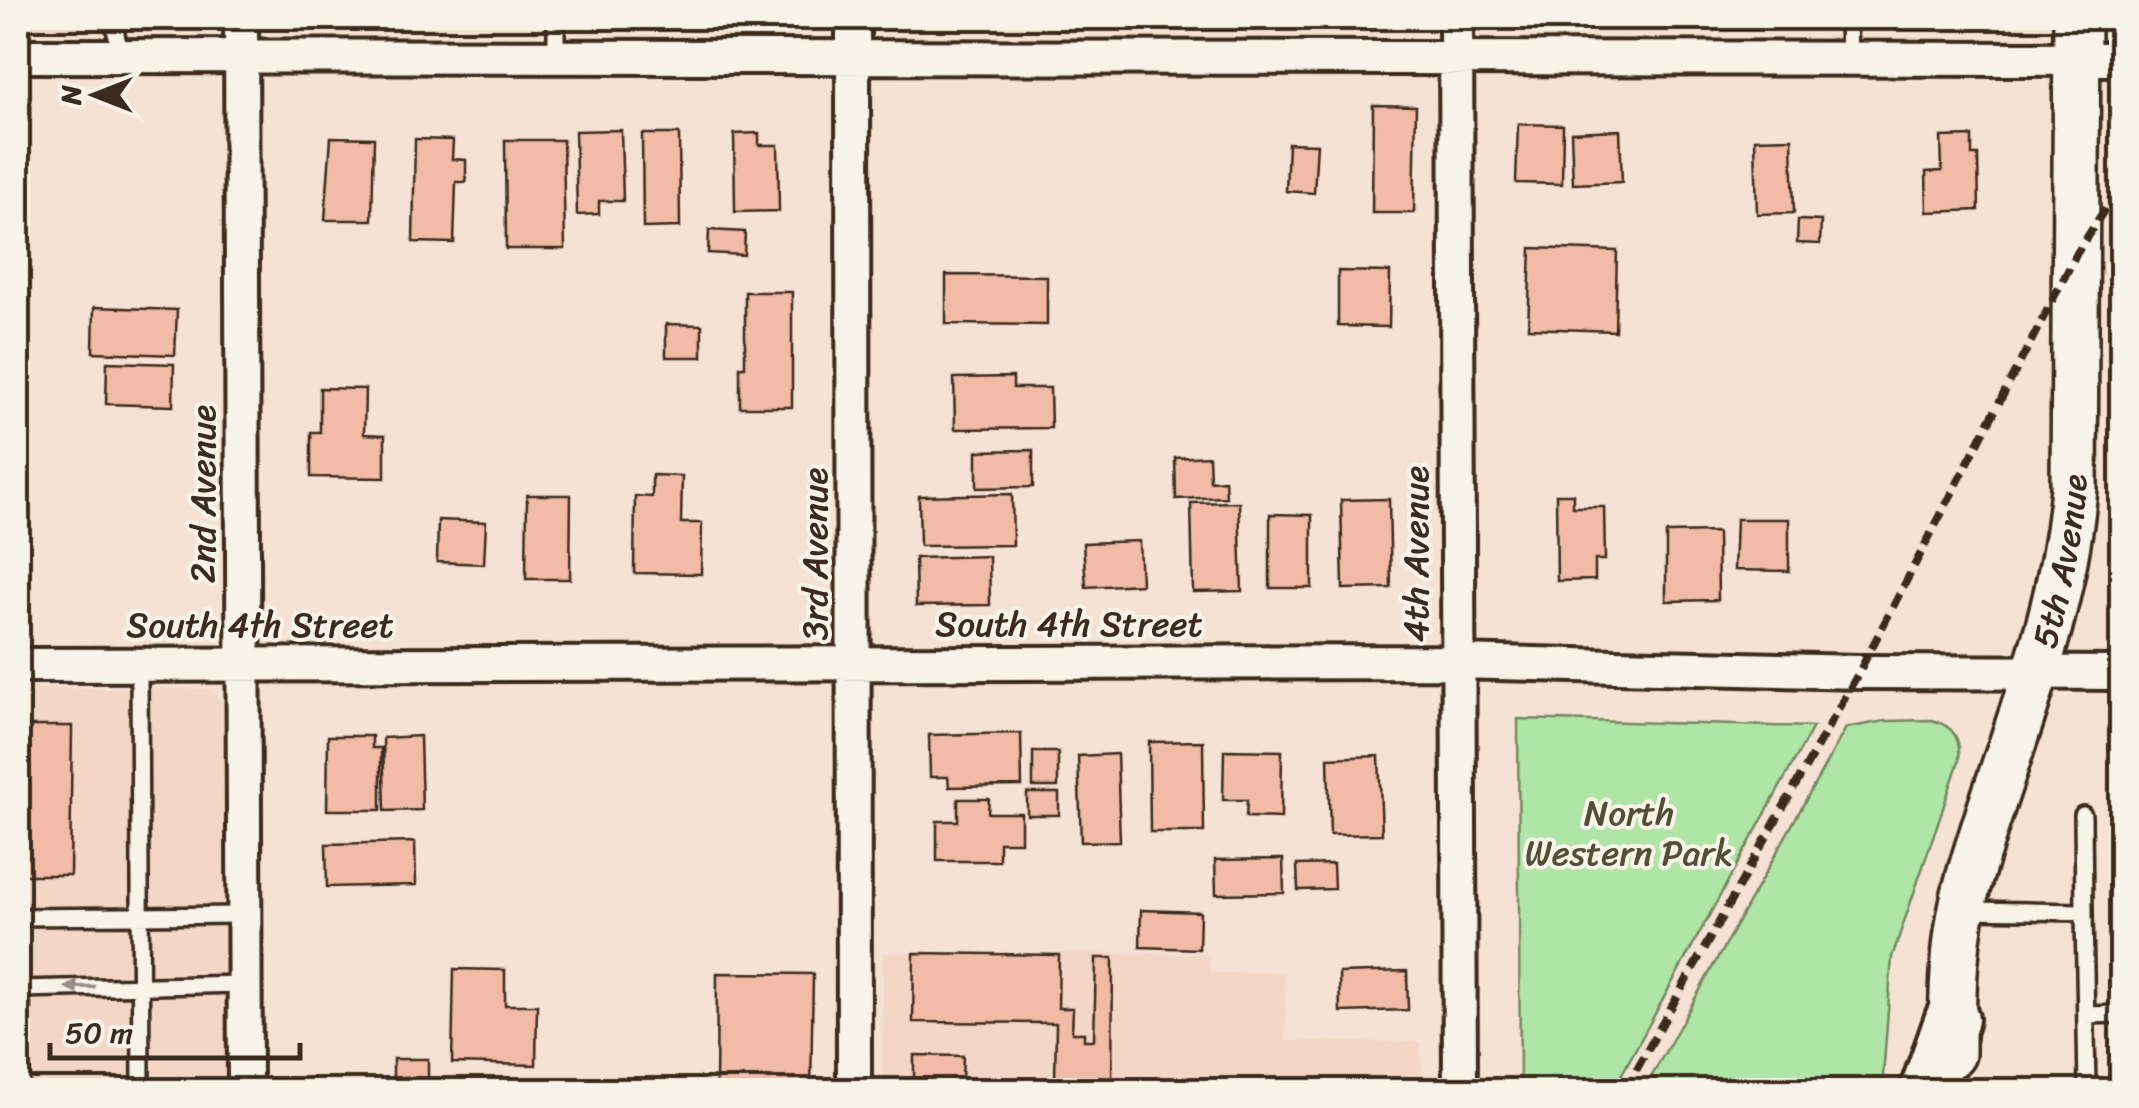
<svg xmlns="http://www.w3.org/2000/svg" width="2139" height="1108" font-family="Sriracha,sans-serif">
	<rect width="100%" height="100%" fill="#f5e2d4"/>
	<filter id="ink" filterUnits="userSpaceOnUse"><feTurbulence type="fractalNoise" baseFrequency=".01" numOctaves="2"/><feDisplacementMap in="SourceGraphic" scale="20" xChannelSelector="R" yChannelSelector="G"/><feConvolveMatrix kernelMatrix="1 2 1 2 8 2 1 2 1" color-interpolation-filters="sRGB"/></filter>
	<g filter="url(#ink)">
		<path fill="#f4d6c6" d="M18,18H225L217,30L177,31H18Z
			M18,688L210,689L224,704L227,1090H18Z
			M883,953L1210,954V973L1284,972L1286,1041L1421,1042L1422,1090H882Z"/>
		<path fill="#afe5a7" stroke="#758862" stroke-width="2.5" d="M1518,719L1813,727L1613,1090H1520Z
			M1932,720C1954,726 1961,739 1959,761L1892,957L1882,1090H1644L1846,728L1885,721Z"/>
		<path fill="#f1bba5" stroke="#3b2a1e" stroke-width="2.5" d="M1373,105L1416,106L1414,213H1372Z
			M1518,124L1563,125L1562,184L1516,183Z
			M621,130L623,201H599V214L577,215L575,131Z
			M1620,130L1622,182L1573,184L1571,132Z
			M759,133V145H778L779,211L735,212L734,134Z
			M642,134H679L680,227L643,228Z
			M1972,136V155H1978L1979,210L1927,212L1926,172L1942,171L1941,137Z
			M331,137L374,138L372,220H325Z
			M1792,138L1794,213L1757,214L1755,139Z
			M415,139L453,140L452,159L466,160V182H456L454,243L413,242Z
			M505,140H563L565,249H506Z
			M1288,143L1317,144L1314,193L1286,191Z
			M1798,220L1821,221L1820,244L1797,243Z
			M709,230L745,232L744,255L708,253Z
			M1531,248L1617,251L1615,331L1528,328Z
			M1338,271L1390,272L1389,327L1338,326Z
			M946,275L1047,276V325L946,324Z
			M745,292H792V407H740V367H745Z
			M94,307L177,310L175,355L93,352Z
			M666,324L702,325V357H666Z
			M107,362L174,364L173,406L106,404Z
			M1013,377V388H1050L1051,428L955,429L954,378Z
			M320,388L365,389L364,434L385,435V478L311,477V432H320Z
			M1033,450V487L977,488V451Z
			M1209,456L1210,481L1225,480L1226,497L1176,499L1175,458Z
			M652,475L682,476L681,523H702L701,574L634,573L635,496L652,497Z
			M1012,494L1013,545L920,546L919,496Z
			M1556,494H1573V507H1604L1605,560H1595V580L1557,581Z
			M527,495H571L570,579H526Z
			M1389,499L1391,588L1343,589L1341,500Z
			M1239,502L1242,591L1193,592L1191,503Z
			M1270,514L1312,515V588H1270Z
			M1736,519H1789V571L1734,570Z
			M438,520L486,522L484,564L437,562Z
			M1717,532L1718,600L1666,601V533Z
			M1139,541L1141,584L1086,587L1083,543Z
			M989,556L990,605L916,606L915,558Z
			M18,726H72L70,875H18Z
			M1021,733L1022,786L949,787L948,777H930L929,735Z
			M328,736H372V748H381V810H327Z
			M420,736L422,810L385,811L383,738Z
			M1203,741L1204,832H1150L1149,742Z
			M1224,750L1282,751L1281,818L1246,817L1247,800H1223Z
			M1033,752H1058V787H1033Z
			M1117,754L1120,841L1081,842L1078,756Z
			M1379,756L1382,834L1330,835L1328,758Z
			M1027,793H1059V815H1027Z
			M958,799H989L988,813H1021V842H999V861H937V821H958Z
			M415,842L416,885L327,887L326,844Z
			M1283,859L1284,893L1216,894L1215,860Z
			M1333,864L1334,889L1298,890L1297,865Z
			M1141,910L1200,912L1199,949L1140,947Z
			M914,953L1059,955L1058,1008H1073L1072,1033H1084V1040H1094L1096,958H1113L1112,1090H914V1055L963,1056L962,1080L1055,1081L1056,1023L913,1022Z
			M454,969L505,970V1005H537L536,1065L452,1063Z
			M1407,971L1408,1010L1340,1012L1339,973Z
			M717,973L813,974L811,1090H716Z
			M18,1003H31L30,1090H18Z
			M393,1059H428V1090H326V1086L393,1085Z"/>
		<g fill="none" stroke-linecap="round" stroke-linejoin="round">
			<defs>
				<path id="service" d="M113,18L120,55
					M556,18V55
					M1848,18L1849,61
					M139,665L141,1090
					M2083,815L2084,912
					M1967,910L2084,912L2087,1090
					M18,917L244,915
					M18,989L244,984
					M2086,1015L2122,1014"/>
				<path id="minor" d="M241,18L245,1090
					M853,18L854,1090
					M1456,18L1460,1090
					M18,56L2122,59
					M18,665L1456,662L1859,672L2122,673"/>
				<g id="secondary">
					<path id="s1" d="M1952,1054C1952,996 1953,934 1969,879C2007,745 2062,630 2074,488L2077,18"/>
				</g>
				<path id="primary" d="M1927,1090L1952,1019"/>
			</defs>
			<use href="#service" stroke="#3b2a1e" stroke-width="22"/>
			<use href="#minor" stroke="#3b2a1e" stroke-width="40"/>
			<use href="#secondary" stroke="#3b2a1e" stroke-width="52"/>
			<use href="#primary" stroke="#3b2a1e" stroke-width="60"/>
			<use href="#service" stroke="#f7f3e8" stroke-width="15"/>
			<use href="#minor" stroke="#f7f3e8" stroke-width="32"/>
			<use href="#secondary" stroke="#f7f3e8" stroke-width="45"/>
			<use href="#primary" stroke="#f7f3e8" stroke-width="52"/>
			<path stroke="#3b2a1e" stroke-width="8" stroke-dasharray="15 8" stroke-linecap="butt" d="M1625,1090L1859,672L2077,253L2122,182"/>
		</g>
		<defs><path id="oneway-solid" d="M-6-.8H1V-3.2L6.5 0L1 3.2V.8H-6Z" transform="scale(2.5)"/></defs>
		<use fill="#998e83" href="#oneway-solid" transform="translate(80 987) rotate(179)"/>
	</g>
	<g text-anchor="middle" stroke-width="8" stroke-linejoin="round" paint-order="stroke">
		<g font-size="35" fill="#3b2a1e" stroke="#f7f3e8">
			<text transform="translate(203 494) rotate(-90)" y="12">2nd Avenue</text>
			<text transform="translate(815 554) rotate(-90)" y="12">3rd Avenue</text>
			<text transform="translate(1416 554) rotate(-90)" y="12">4th Avenue</text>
			<text dy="12" stroke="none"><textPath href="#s1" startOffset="508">5th Avenue</textPath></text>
			<text x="1069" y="636">South 4th Street</text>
			<text x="260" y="637">South 4th Street</text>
		</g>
		<g font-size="35" fill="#524f39" stroke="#f7f3e8">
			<text x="1629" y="825">North<tspan x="1629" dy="40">Western Park</tspan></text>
		</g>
	</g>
	<rect width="2139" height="1108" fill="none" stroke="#f7f3e8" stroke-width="60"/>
	<rect x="30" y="30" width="2079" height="1048" fill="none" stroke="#3b2a1e" stroke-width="4" filter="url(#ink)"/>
	<g transform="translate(95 95) rotate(270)" stroke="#f7f3e8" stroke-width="8" paint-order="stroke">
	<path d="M0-8L18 38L0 25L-18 38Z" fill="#3b2a1e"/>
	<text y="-15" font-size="28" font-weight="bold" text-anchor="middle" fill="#3b2a1e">N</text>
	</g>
	<path d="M50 1043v15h250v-15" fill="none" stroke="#3b2a1e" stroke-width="5"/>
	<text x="65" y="1043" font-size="30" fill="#3b2a1e" stroke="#f7f3e8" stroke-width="8" paint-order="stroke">50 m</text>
</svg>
